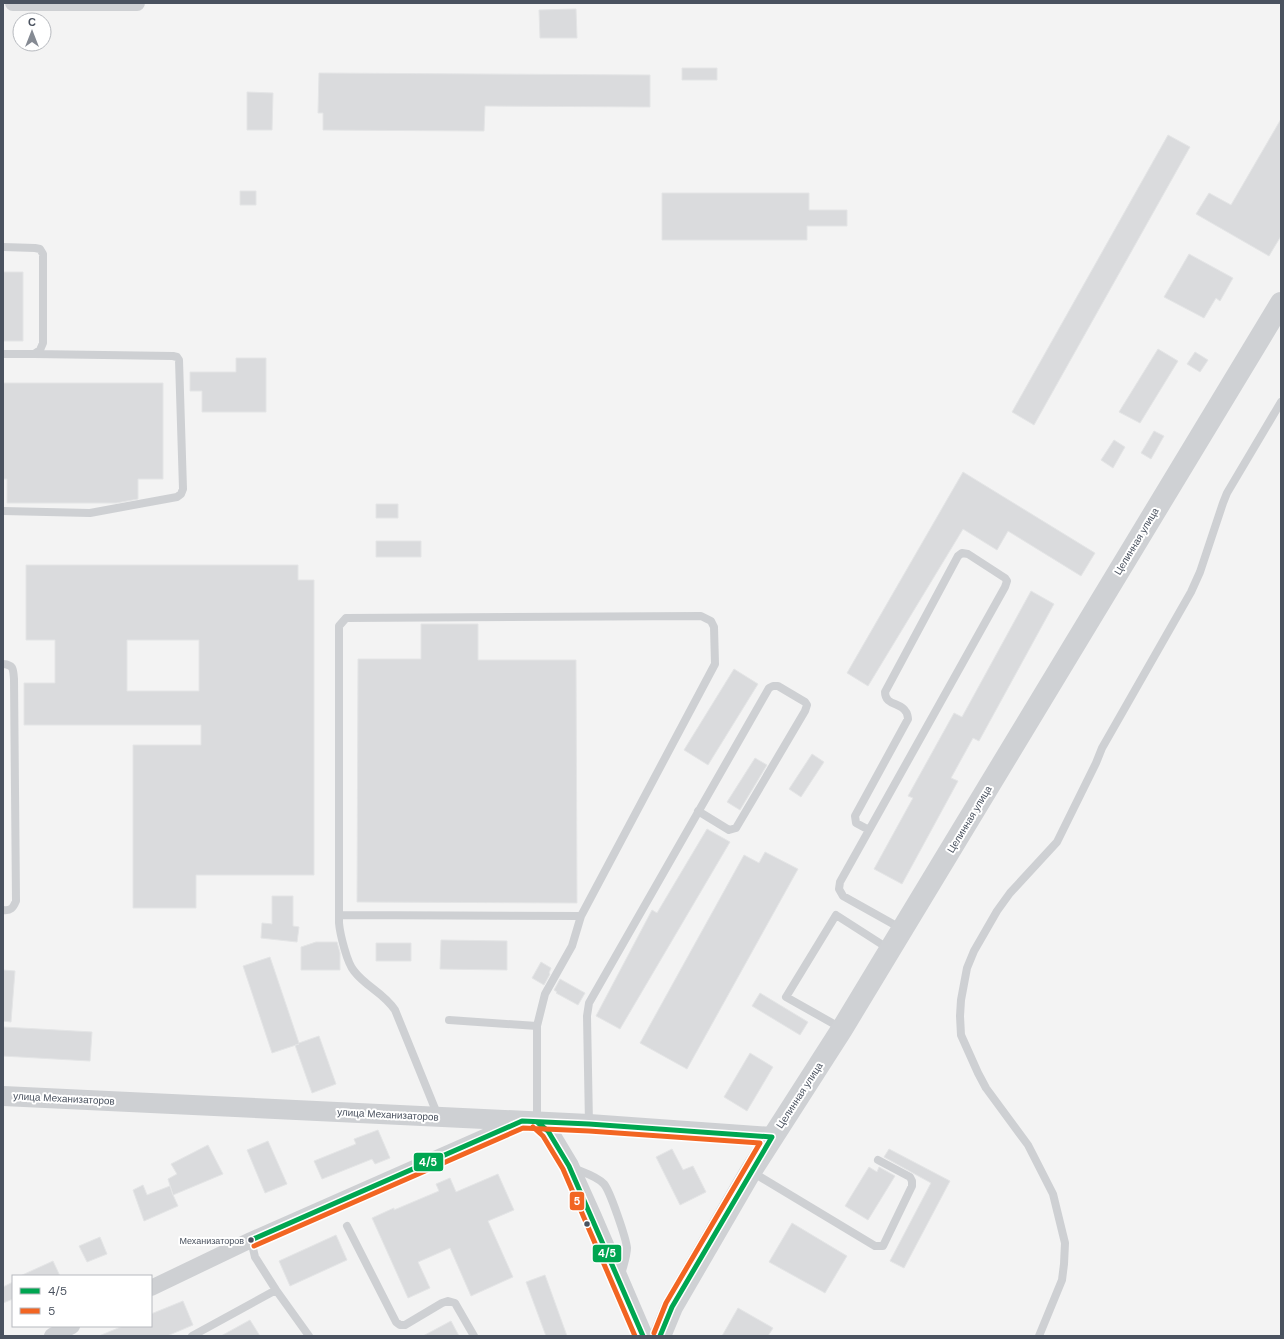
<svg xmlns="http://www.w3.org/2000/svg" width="1284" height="1339" font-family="'DM Sans',sans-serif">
	<rect width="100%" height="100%" fill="#f3f3f3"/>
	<path fill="#dadbdd" stroke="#e4e5e6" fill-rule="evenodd" d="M576,9L577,38H540L539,10Z
		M682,68H717V80H682Z
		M319,73L650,75V107L485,106L484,131L323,130V113H318Z
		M247,92L273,93L272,130H247Z
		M1281,119V236L1269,256L1196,214L1209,193L1231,205Z
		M1168,135L1190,147L1034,425L1012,412Z
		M240,191H256V205H240Z
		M662,193H809V210H847V226H807V240H662Z
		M1189,254L1233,278L1220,301L1216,298L1204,318L1164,297Z
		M3,272H23V341H3Z
		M1158,349L1178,361L1140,423L1119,412Z
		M1195,352L1208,360L1200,372L1187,364Z
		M236,358H266V412H202V391H190V372H236Z
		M3,383H163V479H138V499L116,503H7V479H3Z
		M1154,431L1164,436L1151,459L1141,453Z
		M1114,440L1125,447L1113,468L1101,460Z
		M963,472L1095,553L1081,576L1008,531L997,550L963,529L868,686L847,673Z
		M376,504H398V518H376Z
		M376,541H421V557H376Z
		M26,565H298V580H314V875H196V908H133V745H201V725H24V683H55V640H26ZM127,640H199V691H127Z
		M1031,591L1054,604L979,741L973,738L951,778L958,781L902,884L874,869L913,798L908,796L954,713L962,717Z
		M421,624H478V660H576L577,903L357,902L358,659H421Z
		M734,669L758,684L708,765L684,750Z
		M812,754L824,762L801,797L789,789Z
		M755,758L767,765L740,810L727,802Z
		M707,829L730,842L620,1029L596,1016L652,910L657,913Z
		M765,852L798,869L687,1069L640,1043L744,855L759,863Z
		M272,896H293V926L299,927L297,942L261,938L262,923L272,924Z
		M441,940L507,941V970L440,969Z
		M316,942H337L340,953V970H301V947Z
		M376,943H411V961H376Z
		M270,957L299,1043L319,1036L336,1084L312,1093L295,1045L299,1044L272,1053L243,966Z
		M541,962L551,968L549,973L550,974L544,985L532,978Z
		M3,970L15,971L11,1022L3,1021Z
		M560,979L585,993L578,1005L556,993L557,992L554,990Z
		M760,993L808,1022L800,1035L752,1006Z
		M3,1027L92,1032L90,1061L3,1056Z
		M750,1053L773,1067L747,1111L724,1097Z
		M378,1130L390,1158L375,1164L372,1159L322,1179L314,1161L356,1144L354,1139Z
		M268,1141L287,1184L265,1193L247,1150Z
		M208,1145L223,1174L173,1195L178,1206L144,1221L133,1190L143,1185L147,1195L170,1186L173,1195L168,1179L177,1174L171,1164Z
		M672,1149L683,1170L693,1166L706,1192L680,1205L656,1157Z
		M889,1149L950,1181L904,1268L890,1261L931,1183L884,1157Z
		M869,1167L877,1172L879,1167L895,1176L868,1220L845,1206Z
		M498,1174L514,1210L488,1221L513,1277L471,1296L450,1248L418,1262L430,1288L408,1298L372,1218L394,1208V1210L439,1191L436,1184L450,1178L456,1192Z
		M792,1223L847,1256L825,1293L769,1262Z
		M336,1235L347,1260L290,1286L279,1261Z
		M100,1237L107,1254L87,1262L79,1246Z
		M53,1261L60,1276H20Z
		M545,1275L567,1336H546L526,1282Z
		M13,1282V1299L3,1303V1287Z
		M183,1301L193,1325L167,1336H99L123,1326H151V1314Z
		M738,1308L773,1328L768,1336H722Z
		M250,1320L260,1336H221Z
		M451,1321L459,1336H423Z"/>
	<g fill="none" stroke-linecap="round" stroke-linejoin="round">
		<path stroke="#ced0d3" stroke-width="8" d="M3,247L35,248L40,249L43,254V343L40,350L34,354H3
			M3,511L90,513L177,497L181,494L183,489L179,360L177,357L173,356L34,354
			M3,664C14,665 13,669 14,679L16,901C13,908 11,911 3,910
			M869,830L856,823L855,816L908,719C908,718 907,712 906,712C901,702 885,706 885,692L958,556L962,553L968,554L1005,578L1007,581L1005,587L840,882L839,889L843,896L902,929
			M339,915L581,916
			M449,1020L537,1026
			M841,1028L786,997L836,915L889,949
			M438,1116L395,1010C383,992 366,987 354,971C347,963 340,934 339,923V626L346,618L701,616L711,621L714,627L715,664L581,916L572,946L545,994L537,1026V1121
			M589,1124L587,1016L589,1003L769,688L773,686H778L805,702L807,705L805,711L736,828L729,830L698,811
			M573,1168C582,1172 597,1176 604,1184C610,1191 626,1238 627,1248C627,1256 623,1266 621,1275
			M752,1172L875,1246H883L912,1186V1181L910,1177L878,1160
			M347,1226L396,1322L400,1325H405L442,1303L448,1301L455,1303L474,1336
			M251,1240L255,1257L276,1290L309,1336
			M192,1336L276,1290
			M1039,1336L1062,1280L1064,1264L1065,1243L1053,1194L1028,1145L986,1088L978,1073L961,1035L960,1016L961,1000L967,968L974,951L997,911L1010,893L1057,842L1096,763L1102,748L1191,592L1200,572L1223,503L1227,493L1281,402"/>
		<path stroke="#ced0d3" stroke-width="16" d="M13,3H137
			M151,1288L251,1240L521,1121
			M52,1336L72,1326"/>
		<path stroke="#ced0d3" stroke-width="20" d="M3,1096L589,1124L772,1137
			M537,1122L548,1131L569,1166L592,1217L643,1336"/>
		<path stroke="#cfd1d4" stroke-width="22" d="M660,1336L672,1307L751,1171L842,1029L1281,303"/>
		<defs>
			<path id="bus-1" d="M537,1122L548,1131L569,1166L643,1336
				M251,1240L522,1121L589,1124L772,1137L672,1307L660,1336"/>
			<path id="bus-2" d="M533,1127L543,1136L563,1169L635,1336
				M254,1246L523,1128L589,1131L760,1143L666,1303L654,1333"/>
		</defs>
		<use href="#bus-1" stroke="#fff" stroke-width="8"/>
		<use href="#bus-2" stroke="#fff" stroke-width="8"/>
		<use href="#bus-1" stroke="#00a651" stroke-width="5"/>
		<use href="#bus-2" stroke="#f26522" stroke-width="5"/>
	</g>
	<g fill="#4a525f" stroke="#fff" stroke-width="1.5">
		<circle cx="587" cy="1224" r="3.5"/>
		<circle cx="251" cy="1240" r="3.5"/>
	</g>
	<g text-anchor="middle" stroke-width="4" stroke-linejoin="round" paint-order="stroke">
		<g font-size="9" fill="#4a525f" stroke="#fff" text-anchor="end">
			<text x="244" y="1244">Механизаторов</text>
		</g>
		<g font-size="10" fill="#4a525f" stroke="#fff">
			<text transform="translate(1136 541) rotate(-59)" y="4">Целинная улица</text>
			<text transform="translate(969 819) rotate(-59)" y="4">Целинная улица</text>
			<text transform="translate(799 1095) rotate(-57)" y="4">Целинная улица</text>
			<text transform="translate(64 1098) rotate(3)" y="4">улица Механизаторов</text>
			<text transform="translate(388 1114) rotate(3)" y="4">улица Механизаторов</text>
		</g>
	</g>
	<g stroke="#fff" stroke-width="1.5">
		<rect x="413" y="1152" width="31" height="20" rx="4" fill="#00a651"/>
		<rect x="569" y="1191" width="16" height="20" rx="4" fill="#f26522"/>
		<rect x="592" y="1244" width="30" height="19" rx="4" fill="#00a651"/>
	</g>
	<g font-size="11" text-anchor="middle" font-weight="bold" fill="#fff">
		<text x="428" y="1166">4/5</text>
		<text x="577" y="1205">5</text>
		<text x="607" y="1257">4/5</text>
	</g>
	<rect width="1284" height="1339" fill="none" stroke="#4a525f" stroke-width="8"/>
	<rect x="12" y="1275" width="140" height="52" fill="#ffffff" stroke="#b7babf"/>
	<rect x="20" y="1288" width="20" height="6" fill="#00a651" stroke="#b7babf"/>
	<text x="48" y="1295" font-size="12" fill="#4a525f">4/5</text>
	<rect x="20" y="1308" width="20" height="6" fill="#f26522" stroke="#b7babf"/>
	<text x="48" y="1315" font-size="12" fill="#4a525f">5</text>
	<g transform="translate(32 32)"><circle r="19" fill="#ffffff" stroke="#b7babf"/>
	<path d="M0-3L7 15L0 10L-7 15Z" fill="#858a93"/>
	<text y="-6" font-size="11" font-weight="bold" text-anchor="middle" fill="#4a525f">С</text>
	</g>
</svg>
